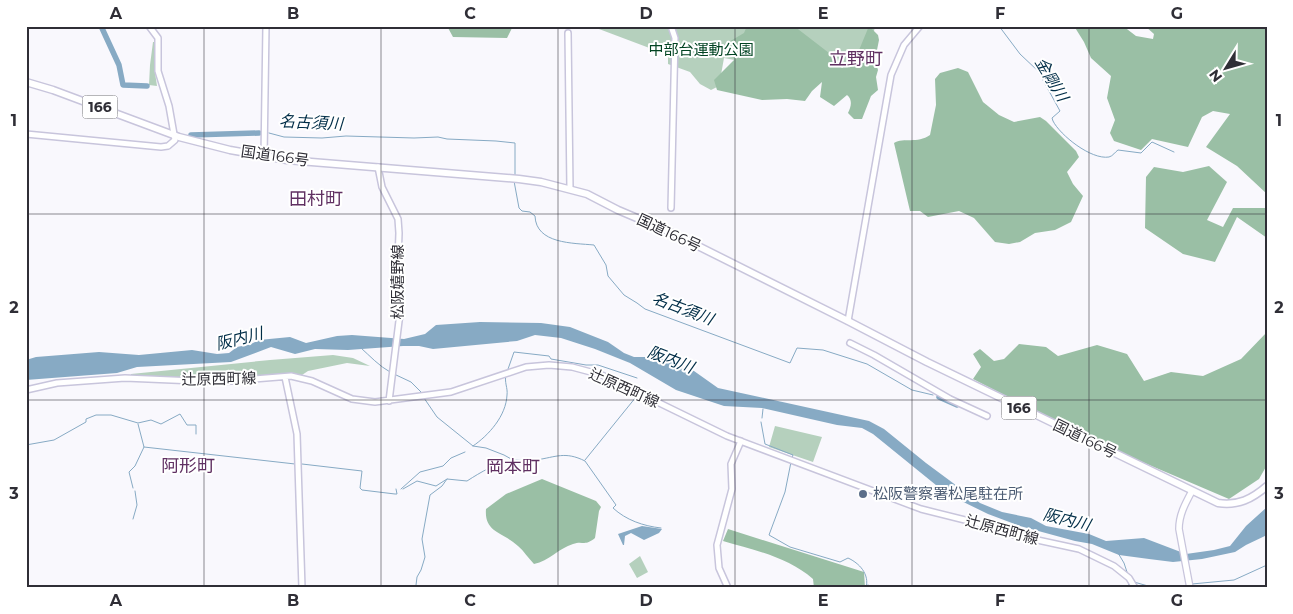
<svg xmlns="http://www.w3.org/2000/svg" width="1293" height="614" font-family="Montserrat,'Noto Sans JP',sans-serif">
	<rect width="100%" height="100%" fill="#f9f8fd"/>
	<path fill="#b5d0bd" d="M591,26H875L869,57L840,67L777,68L724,58L719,86L711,90L700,84L690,72L668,64V55Z
		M153,42H155L154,66L157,86L149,85L150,65Z
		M333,355L353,358L370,366L347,363L308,371L302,375L284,374L226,380L131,376V374L270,360Z
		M775,426L822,437L813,462L769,447Z
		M640,556L648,572L637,578L629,564Z"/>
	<path fill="#9abfa5" d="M447,26H513L507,38L453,37Z
		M747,26H794L829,53L842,68L857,55L869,26L878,35L879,40L875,60L878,70L876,77L878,90L871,96L862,119H854L848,113C851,107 853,100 847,95L834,106L820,97L822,82L812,91L805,101L787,99L762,100L717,90L714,80L734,60L733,54L722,46L744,33Z
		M1074,26H1123L1136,36L1153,39L1154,34L1145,26H1267V194L1237,166L1206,147L1230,114L1213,111L1202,117L1188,147L1152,139L1141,150L1114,141L1110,133L1115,120L1107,98L1111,76L1091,58L1084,42Z
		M958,68L968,72L983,102L999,115L1014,122L1040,117L1046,121L1076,151L1079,157L1067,172L1073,184L1083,196L1071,222L1055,230L1035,233L1020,242L1009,244L995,242L974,218L959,211L928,217L920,211H910L894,143C904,137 917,144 930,135L936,105L935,79L940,73Z
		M1209,166L1227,182L1207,220L1223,227L1233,208H1267V238L1237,217L1215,262L1183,254L1145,228L1146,177L1154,167L1183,172Z
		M1267,332V465L1259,479L1229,499L1100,444L973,379L981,367L973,354L980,349L994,361L1004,359L1019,344L1046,347L1058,356L1097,345L1127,354L1144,381L1171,372L1203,376L1241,359Z
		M542,479L596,501L601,507L599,511L595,538C584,547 583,540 573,544C559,548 549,561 534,564C528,558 524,551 518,546C503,532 484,533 486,509L506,494Z
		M728,529L864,572L865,588H814L813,579C788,557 754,550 723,541Z"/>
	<path fill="#87aac4" d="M480,322L541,323L570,327L608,342L624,353L634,357H654L672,361L694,371L718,388L869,421L884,429L926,463L980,503L1002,512L1031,518L1046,526L1089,534L1106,541L1144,538L1186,554L1214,550L1230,546L1246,526L1267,507V535L1246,545L1235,552L1202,559L1173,562L1149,559L1119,555L1092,544L1075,541L1020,526L988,514L947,494L873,434L862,428L837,425L762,408L724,406L676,390L630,363L595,349L561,338L535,335L517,341L433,349L419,346H403L348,350L315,349L295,354L271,347L231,362L137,367L117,373L26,380V360L36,357L99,352L139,355L192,350L217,354L229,353L237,347L251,344L259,340L290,337L306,343L337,336L352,335L404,339L425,334L436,325Z
		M642,526L662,529L659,533L644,540L631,533L625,536L624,545H623L618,534Z"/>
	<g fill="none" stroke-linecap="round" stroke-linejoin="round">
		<path stroke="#87aac4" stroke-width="1" d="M999,26L1020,54L1038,71L1060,111L1052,118L1053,121C1060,135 1091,160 1109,157C1113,156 1115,152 1118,150L1141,153L1152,142L1174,152
			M269,133L284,137L322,138L346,136L414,138L438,137L447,139L496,141L515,143V177
			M514,181L519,208L522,211L530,212L535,216C536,244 573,243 594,245L606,265L608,276L624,295L637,303L645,309L790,363L797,348L823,350L867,364L912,390L933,395
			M361,348C370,356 379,366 390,372
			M507,372L514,352L549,356L551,359L586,365H598L637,378
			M394,374L411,382L423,394
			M424,398L437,417L473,446L486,448L504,455L513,460
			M762,418L763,409
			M761,422L765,444L793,455L792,458
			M26,445L54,440L86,422V419L96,415H111L138,423L151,420L161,424L180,414L187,425H196V434
			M473,446C489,435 506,416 507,395C508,388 504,382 506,375
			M144,447L295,464
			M585,460L636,397
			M791,462L785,492L769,535L790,547L840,562L848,558C859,563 870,574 866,588
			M302,464L362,471L360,488L362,490L395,494H397L396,489
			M133,488L129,472L135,466L144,447L138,424
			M401,489L420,472L443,466L451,458L465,452
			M403,489L417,481L436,486L447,479
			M133,519L137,505L135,491
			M1118,553L1124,563L1128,575
			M1134,582L1155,588
			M1192,584L1234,580L1267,565
			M868,585L875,588
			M414,588L416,585L417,577L421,570L425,557L422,539L430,495L442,486L447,479L467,481C481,472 496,463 513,460C520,460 528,462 536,460C556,457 565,451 585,461L616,505L613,508C626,520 643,526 661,528
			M1128,588L1129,581
			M1172,588L1188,585"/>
		<path stroke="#87aac4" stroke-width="5.5" d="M101,26L119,65L123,85L147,86
			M191,135L259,133
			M939,397L957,405"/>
		<defs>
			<path id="secondary" d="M568,33L570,189
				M26,134L161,147L168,146L175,140L169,106L158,71V38L149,26
				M264,157L266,26
				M378,167L382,187L398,219L399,233L398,261L400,313L389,401
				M671,208L675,38L671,26
				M848,321L891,75L904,45L920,26
				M850,343L874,355L950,399L987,416
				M285,377L297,434L302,588
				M26,390L57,383L125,378L218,382L291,376L312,381L352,399L375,402L451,392L526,367L549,365L572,367L602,375L727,436L921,509L977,523L1005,533L1079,549L1114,566L1129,578L1135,588
				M728,588L719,568L717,545L732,489L731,464L741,441"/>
			<path id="primary" d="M1190,588L1179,529C1179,515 1185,504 1192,491"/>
			<path id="highway" d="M26,82L53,90L179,137L230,150L287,160L519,179L541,182L587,194L618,210L670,232L848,321L927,362L1218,503C1238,506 1252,499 1267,486"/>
		</defs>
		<use href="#secondary" stroke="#c8c5dc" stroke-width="8"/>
		<use href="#primary" stroke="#c8c5dc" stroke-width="8"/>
		<use href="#highway" stroke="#c8c5dc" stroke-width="9"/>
		<use href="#secondary" stroke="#fff" stroke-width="5"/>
		<use href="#primary" stroke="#fff" stroke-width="5.5"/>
		<use href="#highway" stroke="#fff" stroke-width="6"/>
	</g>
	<path fill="none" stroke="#2f2e36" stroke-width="1" stroke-opacity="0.55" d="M204,26V588M381,26V588M558,26V588M735,26V588M912,26V588M1089,26V588M26,214H1267M26,400H1267"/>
	<circle fill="#5c6f8a" stroke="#fff" stroke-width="2" cx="863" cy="494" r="5"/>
	<g text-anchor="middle" stroke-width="4" stroke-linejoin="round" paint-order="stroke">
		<g fill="#fff" stroke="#6d6d72" stroke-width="1">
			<rect x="82.5" y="95.5" width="35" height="23" rx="4"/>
			<rect x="1001.5" y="396.5" width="35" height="23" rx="4"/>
		</g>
		<g font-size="14" font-weight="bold" fill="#2f2e36">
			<text x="100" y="112">166</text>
			<text x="1019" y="413">166</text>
		</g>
		<g font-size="15" fill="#014322" stroke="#fff">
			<text x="701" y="55">中部台運動公園</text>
		</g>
		<g font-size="15" fill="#2f2e36" stroke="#fff">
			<text transform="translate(275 156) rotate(8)" y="5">国道166号</text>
			<text transform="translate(669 233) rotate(25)" y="5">国道166号</text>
			<text transform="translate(398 282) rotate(-90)" y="5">松阪嬉野線</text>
			<text transform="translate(219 379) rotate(-1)" y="5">辻原西町線</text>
			<text transform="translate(624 388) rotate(24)" y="5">辻原西町線</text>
			<text transform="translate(1085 439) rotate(26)" y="5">国道166号</text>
			<text transform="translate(1002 530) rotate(15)" y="5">辻原西町線</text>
		</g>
		<g font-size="15" fill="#4e5e75" stroke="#fff" text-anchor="start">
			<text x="873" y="499">松阪警察署松尾駐在所</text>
		</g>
		<g font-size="16" font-style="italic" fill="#002d47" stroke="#fff">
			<text transform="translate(1052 79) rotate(59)" y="6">金剛川</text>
			<text transform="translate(311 122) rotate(3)" y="6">名古須川</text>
			<text transform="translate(683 308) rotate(21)" y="6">名古須川</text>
			<text transform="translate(239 338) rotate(-14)" y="6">阪内川</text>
			<text transform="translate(671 359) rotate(21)" y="6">阪内川</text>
			<text transform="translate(1067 519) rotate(14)" y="6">阪内川</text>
		</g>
		<g font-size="18" fill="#603062" stroke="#fff">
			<text x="856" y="65">立野町</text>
			<text x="316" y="205">田村町</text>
			<text x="188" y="472">阿形町</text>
			<text x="513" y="473">岡本町</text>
		</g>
	</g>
	<rect width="1293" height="614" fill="none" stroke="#ffffff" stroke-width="55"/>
	<g transform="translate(1226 68) rotate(233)" stroke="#ffffff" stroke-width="4" paint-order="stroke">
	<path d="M0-4L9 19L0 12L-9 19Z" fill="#2f2e36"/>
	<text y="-8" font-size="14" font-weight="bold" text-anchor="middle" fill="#2f2e36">N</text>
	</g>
	<rect x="28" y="28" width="1238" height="558" fill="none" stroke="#2f2e36" stroke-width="2"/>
	<g font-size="16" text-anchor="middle" font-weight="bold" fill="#2f2e36">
		<text x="116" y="19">A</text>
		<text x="293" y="19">B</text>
		<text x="470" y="19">C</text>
		<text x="646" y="19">D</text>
		<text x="823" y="19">E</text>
		<text x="1000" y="19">F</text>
		<text x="1177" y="19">G</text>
		<text x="14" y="126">1</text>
		<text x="1279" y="126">1</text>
		<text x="14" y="313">2</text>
		<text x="1279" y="313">2</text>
		<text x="14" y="499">3</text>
		<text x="1279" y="499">3</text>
		<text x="116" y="606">A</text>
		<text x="293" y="606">B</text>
		<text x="470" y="606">C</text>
		<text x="646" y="606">D</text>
		<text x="823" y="606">E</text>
		<text x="1000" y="606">F</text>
		<text x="1177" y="606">G</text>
	</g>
</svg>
